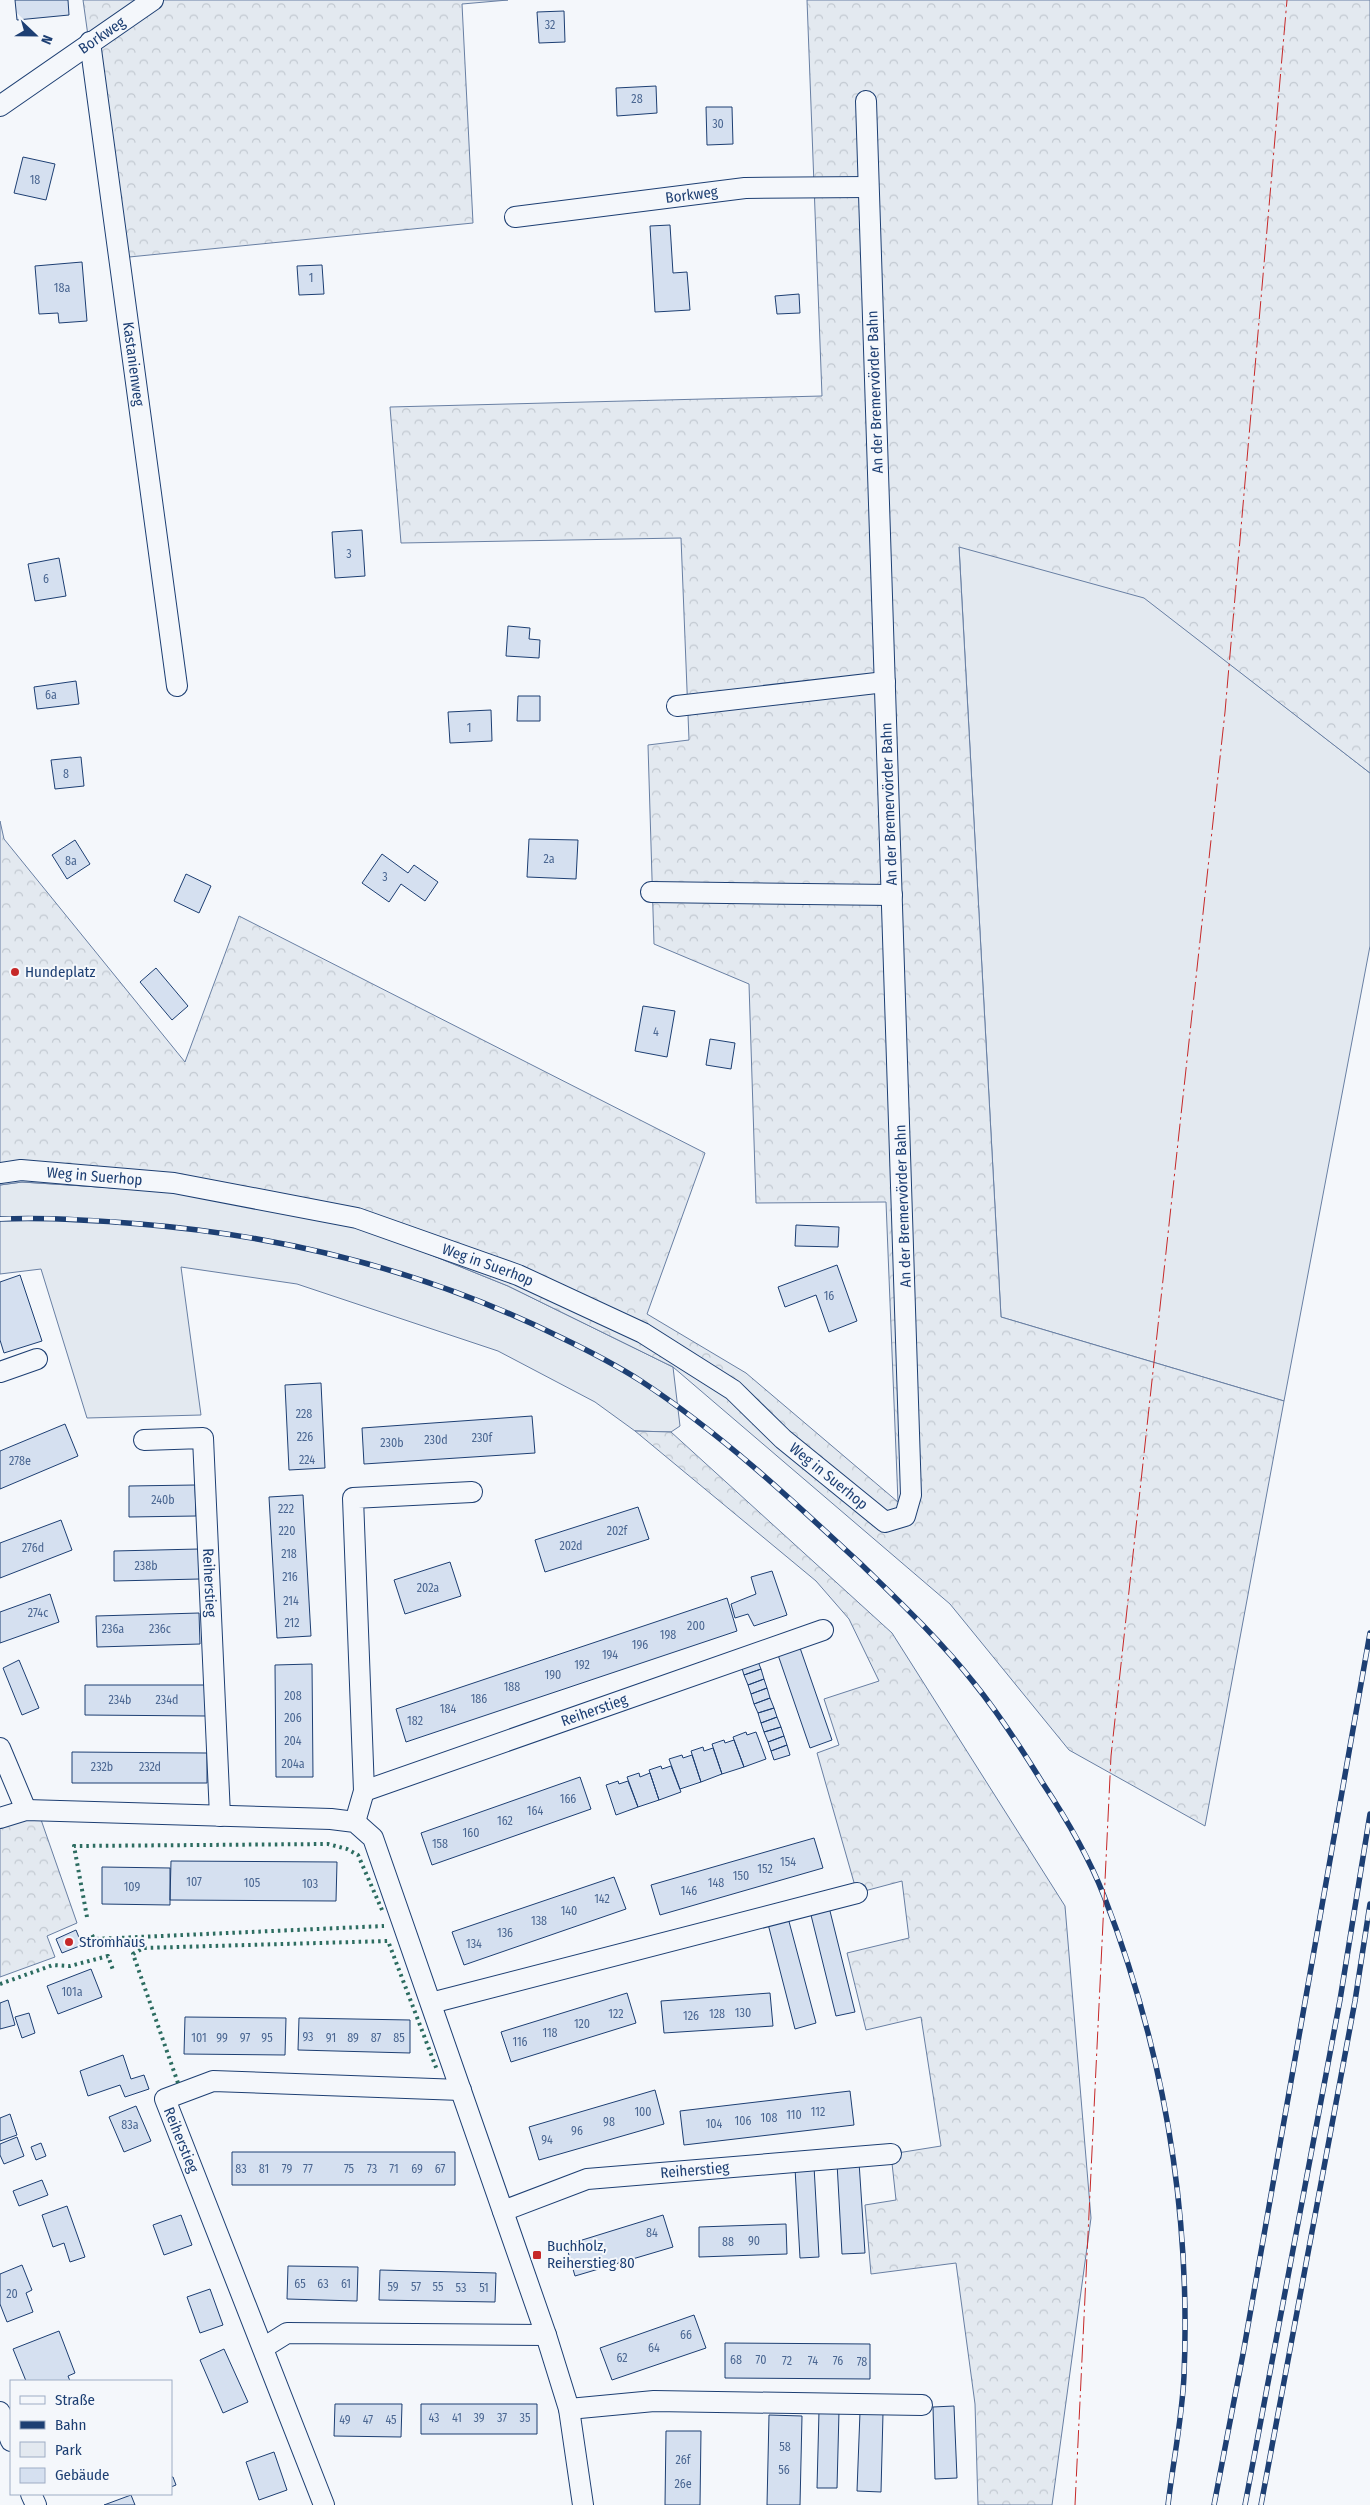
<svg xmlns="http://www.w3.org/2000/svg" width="1370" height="2505" font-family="'Fira Sans Condensed',sans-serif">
	<defs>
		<pattern id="forest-crowns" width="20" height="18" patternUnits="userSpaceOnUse" patternTransform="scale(1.25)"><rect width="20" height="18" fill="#e3e9f0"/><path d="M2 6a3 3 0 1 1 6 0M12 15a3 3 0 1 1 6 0" fill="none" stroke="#c2c9d1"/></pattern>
	</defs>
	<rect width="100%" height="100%" fill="#f4f7fb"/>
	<path fill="#e3e9f0" stroke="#687fa3" d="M959,546L1144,597L1370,773V946L1284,1401L1001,1317Z
		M22,1182L177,1192L357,1225L508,1286L673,1367L680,1426L671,1432L635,1431L595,1402L498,1351L297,1284L181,1267L201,1415L87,1418L41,1269L0,1274V1185Z"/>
	<path fill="url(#forest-crowns)" stroke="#687fa3" d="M83,0H508L462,4L473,223L119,258Z
		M807,0H1370V773L1144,598L959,547L1001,1317L1284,1401L1205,1826L1069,1750L950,1604L673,1367L508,1286L357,1225L177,1192L22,1182L0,1185V821L4,839L185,1062L239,916L705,1153L647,1314L746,1373L898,1502L886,1202L756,1203L749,984L654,944L648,745L689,740L681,538L401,543L390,407L822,396Z
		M635,1431L671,1432L892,1633L1065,1906L1091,2218L1052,2505H978L975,2404L956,2263L871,2274L865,2205L896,2200L891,2154L941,2146L921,2017L866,2030L847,1953L909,1938L902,1881L857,1893L817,1753L839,1745L824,1699L879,1681L849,1619L816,1581Z
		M38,1811L77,1923L47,1936L55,1957L0,1977V1818Z"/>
	<path fill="#d5e0f0" stroke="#1d3f73" d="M15,0H68L69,15L17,20Z
		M564,11L565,42L539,43L537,12Z
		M656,86L657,113L617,116L616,88Z
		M706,107H732L733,144L707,145Z
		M23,157L55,164L46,200L14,193Z
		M670,225L673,273L687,272L690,310L655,312L650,226Z
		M82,262L87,321L59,323L58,313L39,314L35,266Z
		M322,265L324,294L299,295L297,266Z
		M799,294L800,313L777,314L775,296Z
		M362,530L365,576L335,578L332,532Z
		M59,558L66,596L35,601L28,564Z
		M508,626L530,628L529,639L540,640L539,658L506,656Z
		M76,681L79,704L37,709L34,687Z
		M518,696H540V721H517Z
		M491,710L492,741L450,743L448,712Z
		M81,757L84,786L55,789L51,760Z
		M529,839L578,840L576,879L527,877Z
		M75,840L90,864L67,879L52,855Z
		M382,854L408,873L414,865L438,882L425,901L401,884L389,902L362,883Z
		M186,874L211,886L199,913L174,901Z
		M156,968L188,1006L172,1020L140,982Z
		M643,1006L675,1011L667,1057L635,1051Z
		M710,1039L735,1043L731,1069L706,1065Z
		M796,1225L839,1227L838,1247L795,1246Z
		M837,1265L857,1321L829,1332L816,1295L785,1307L778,1287Z
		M20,1275L42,1341L4,1353L0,1340V1282Z
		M321,1383L325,1468L289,1470L285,1385Z
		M532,1416L535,1453L364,1464L362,1428Z
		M65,1424L78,1456L0,1489V1451Z
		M195,1485L196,1516L129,1517V1486Z
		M303,1495L311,1636L277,1638L269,1497Z
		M638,1507L649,1539L545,1572L535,1540Z
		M61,1520L72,1550L0,1578V1543Z
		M199,1549L200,1579L114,1581V1551Z
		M450,1562L461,1596L405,1614L394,1580Z
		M772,1571L787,1615L754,1626L748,1614L735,1618L731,1604L756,1594L751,1577Z
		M50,1594L59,1622L0,1643V1612Z
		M727,1598L737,1631L406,1742L396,1709Z
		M199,1613L200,1644L97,1647L96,1616Z
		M799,1645L832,1740L810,1748L777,1652Z
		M757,1659L761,1669L744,1675L741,1665Z
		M19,1660L39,1708L22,1715L3,1668Z
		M312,1664L313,1777H276L275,1665Z
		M761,1669L764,1679L748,1685L744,1675Z
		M764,1679L767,1688L751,1694L748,1685Z
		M85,1685H206V1716L85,1715Z
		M767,1688L770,1698L754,1704L751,1694Z
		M770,1698L774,1708L758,1713L754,1704Z
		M774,1708L777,1717L761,1723L758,1713Z
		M777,1717L781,1727L764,1732L761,1723Z
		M781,1727L784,1736L768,1742L764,1732Z
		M746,1732L747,1735L756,1732L766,1759L744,1767L733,1737Z
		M784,1736L787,1745L771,1751L768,1742Z
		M724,1740L725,1743L734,1740L744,1767L722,1774L712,1744Z
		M787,1745L790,1755L774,1760L771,1751Z
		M703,1747L704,1751L713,1748L722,1774L701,1782L691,1751Z
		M72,1752L207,1753V1783H72Z
		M682,1755L683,1758L692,1755L701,1782L680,1789L669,1759Z
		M661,1766L662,1769L671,1766L681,1792L659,1800L649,1770Z
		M639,1773L640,1777L650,1773L659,1800L638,1807L627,1777Z
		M580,1777L591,1809L432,1865L421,1833Z
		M618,1781L619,1784L628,1781L638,1807L616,1815L606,1785Z
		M814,1838L823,1868L660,1915L651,1885Z
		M171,1861L337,1862L336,1901L170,1900Z
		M102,1867L170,1868V1905L102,1904Z
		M614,1877L626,1909L464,1965L452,1932Z
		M828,1903L855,2012L836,2016L809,1907Z
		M787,1914L816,2023L795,2029L767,1920Z
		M76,1930L82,1945L62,1953L56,1939Z
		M91,1969L102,1997L58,2014L47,1986Z
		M627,1993L636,2023L511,2062L501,2032Z
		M770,1993L773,2026L664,2033L661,2001Z
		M8,2000L15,2025L0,2029V2003Z
		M29,2013L35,2033L22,2038L15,2017Z
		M185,2017L286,2018L285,2055L184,2054Z
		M299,2018L410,2020V2053L298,2050Z
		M123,2055L131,2079L144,2075L149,2089L125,2097L120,2085L88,2096L80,2071Z
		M655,2090L664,2124L539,2160L529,2127Z
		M850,2091L854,2125L684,2145L680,2111Z
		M136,2106L151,2141L124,2152L109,2117Z
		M10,2114L17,2135L0,2141V2118Z
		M17,2137L24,2156L4,2164L0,2155V2144Z
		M41,2143L46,2156L36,2160L31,2147Z
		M232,2152H455V2185H232Z
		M859,2162L865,2253L842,2254L837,2163Z
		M814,2166L819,2257L800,2258L795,2168Z
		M42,2180L48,2195L19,2206L13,2191Z
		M67,2206L85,2257L70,2262L64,2243L53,2247L42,2215Z
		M181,2215L192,2245L164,2255L153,2225Z
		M663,2215L673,2247L575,2276L566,2245Z
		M786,2224L787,2254L699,2257V2227Z
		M22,2265L32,2290L26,2293L33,2312L7,2322L0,2304V2274Z
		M288,2266L358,2267L357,2301L287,2299Z
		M380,2270L496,2273L495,2302L379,2300Z
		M210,2289L223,2325L200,2333L187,2297Z
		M694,2315L706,2348L612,2380L600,2348Z
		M59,2331L75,2373L68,2376L70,2381H26L13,2349Z
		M725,2343L870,2344V2379L725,2378Z
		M224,2349L248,2402L223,2413L200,2360Z
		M335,2404H402L401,2437L334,2436Z
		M421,2404H537V2434H421Z
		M954,2406L957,2478L935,2479L933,2407Z
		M819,2411H839L837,2488H817Z
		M860,2412L883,2413L881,2492L857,2491Z
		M769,2415L802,2416L800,2505H767Z
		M666,2431H701L700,2505H665Z
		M274,2452L287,2490L259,2500L246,2462Z
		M171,2477H173L176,2485L171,2487Z
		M131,2495L135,2505H104Z"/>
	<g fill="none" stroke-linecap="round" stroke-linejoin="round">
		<defs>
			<g id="street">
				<path id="s1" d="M90,42L177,686"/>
				<path id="s2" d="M0,106L153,0"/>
				<path id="s3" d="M515,217L745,188L868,187"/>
				<path d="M677,706L885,682"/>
				<path d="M651,892L892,895"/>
				<path id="s4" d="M0,1173L21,1170L174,1183L357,1218L518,1275L643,1333L733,1390L783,1439L885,1522L905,1516L911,1495L866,101"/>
				<path d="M0,1372L37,1359"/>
				<path id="s5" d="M144,1440L203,1438L220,1816"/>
				<path d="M0,1748L26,1810"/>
				<path id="s6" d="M364,1791L823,1630"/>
				<path d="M0,1818L26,1810L331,1819L355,1822L373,1838L546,2335L569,2409L583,2505"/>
				<path d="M355,1822L364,1791L353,1498L472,1492"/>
				<path d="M431,2003L857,1893"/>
				<path id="s7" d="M503,2211L587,2179L891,2154"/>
				<path d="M263,2348L287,2333L546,2335"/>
				<path d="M569,2409L654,2401L922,2405"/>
				<path d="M0,2412L11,2441"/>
				<path d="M31,2494L36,2505"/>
				<path d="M324,2505L165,2099L213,2081L461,2090"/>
			</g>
		</defs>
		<use href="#street" stroke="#1d3f73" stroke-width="22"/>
		<use href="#street" stroke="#f4f7fb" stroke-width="20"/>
		<defs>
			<path id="rail" d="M0,1219C47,1217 93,1220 140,1224C287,1236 429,1272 562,1338C589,1351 616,1365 641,1381C723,1435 793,1501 864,1567C902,1604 941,1641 974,1683C999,1714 1021,1748 1042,1782C1066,1818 1088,1855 1104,1896C1164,2051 1191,2210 1184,2376C1182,2419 1173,2462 1168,2505
				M1214,2505L1243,2354L1370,1633
				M1245,2505L1340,2000L1370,1814
				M1261,2505L1355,2001L1370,1904"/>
		</defs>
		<use href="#rail" stroke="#1d3f73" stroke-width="5.5"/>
		<use href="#rail" stroke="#f4f7fb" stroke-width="4" stroke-dasharray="11" stroke-linecap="butt"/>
		<path stroke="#2c6c60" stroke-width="4" stroke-dasharray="2.5 4" stroke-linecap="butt" d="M87,1917L74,1846L328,1844L347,1849L358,1855L382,1910
			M92,1935L94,1939L384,1926
			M0,1984L53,1965L70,1966L108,1956L113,1970
			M178,2083L133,1954L143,1948L388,1941L437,2070"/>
		<path stroke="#c62828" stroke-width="1" stroke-dasharray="18 4 2.5 4" stroke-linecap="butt" d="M1075,2505L1111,1756L1225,712L1287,0"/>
	</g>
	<g fill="#c62828" stroke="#f4f7fb" stroke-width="2">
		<circle cx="15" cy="972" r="5"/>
		<circle cx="69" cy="1942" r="5"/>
		<rect x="532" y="2250" width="10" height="10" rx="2.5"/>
	</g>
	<g text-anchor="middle" stroke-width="4" stroke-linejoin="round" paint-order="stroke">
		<g font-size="12" fill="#4b6792">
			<text x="550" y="29">32</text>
			<text x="637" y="103">28</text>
			<text x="718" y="128">30</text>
			<text x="35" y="184">18</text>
			<text x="311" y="282">1</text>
			<text x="62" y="292">18a</text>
			<text x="349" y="558">3</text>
			<text x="46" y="583">6</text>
			<text x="51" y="699">6a</text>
			<text x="469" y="732">1</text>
			<text x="66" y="778">8</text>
			<text x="549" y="863">2a</text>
			<text x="71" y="865">8a</text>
			<text x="385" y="881">3</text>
			<text x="656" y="1036">4</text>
			<text x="829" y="1300">16</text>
			<text x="304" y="1418">228</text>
			<text x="305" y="1441">226</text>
			<text x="482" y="1442">230f</text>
			<text x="436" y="1444">230d</text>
			<text x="392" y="1447">230b</text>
			<text x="307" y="1464">224</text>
			<text x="20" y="1465">278e</text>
			<text x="163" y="1504">240b</text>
			<text x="286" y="1513">222</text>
			<text x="287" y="1535">220</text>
			<text x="617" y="1535">202f</text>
			<text x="571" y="1550">202d</text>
			<text x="33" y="1552">276d</text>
			<text x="289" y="1558">218</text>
			<text x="146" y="1570">238b</text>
			<text x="290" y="1581">216</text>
			<text x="428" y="1592">202a</text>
			<text x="291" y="1605">214</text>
			<text x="38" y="1617">274c</text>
			<text x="292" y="1627">212</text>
			<text x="696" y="1630">200</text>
			<text x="113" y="1633">236a</text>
			<text x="160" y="1633">236c</text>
			<text x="668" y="1639">198</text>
			<text x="640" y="1649">196</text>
			<text x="610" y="1659">194</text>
			<text x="582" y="1669">192</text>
			<text x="553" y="1679">190</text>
			<text x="512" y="1691">188</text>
			<text x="293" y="1700">208</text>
			<text x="479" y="1703">186</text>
			<text x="120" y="1704">234b</text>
			<text x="167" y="1704">234d</text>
			<text x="448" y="1713">184</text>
			<text x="293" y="1722">206</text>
			<text x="415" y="1725">182</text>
			<text x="293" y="1745">204</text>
			<text x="293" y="1768">204a</text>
			<text x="102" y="1771">232b</text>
			<text x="150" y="1771">232d</text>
			<text x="568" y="1803">166</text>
			<text x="535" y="1815">164</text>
			<text x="505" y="1825">162</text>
			<text x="471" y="1837">160</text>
			<text x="440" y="1848">158</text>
			<text x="788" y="1866">154</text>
			<text x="765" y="1873">152</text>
			<text x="741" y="1880">150</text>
			<text x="194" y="1886">107</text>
			<text x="252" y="1887">105</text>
			<text x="716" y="1887">148</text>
			<text x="310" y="1888">103</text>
			<text x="132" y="1891">109</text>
			<text x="689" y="1895">146</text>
			<text x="602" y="1903">142</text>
			<text x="569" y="1915">140</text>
			<text x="539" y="1925">138</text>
			<text x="505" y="1937">136</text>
			<text x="474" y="1948">134</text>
			<text x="72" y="1996">101a</text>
			<text x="743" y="2017">130</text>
			<text x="616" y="2018">122</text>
			<text x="717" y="2018">128</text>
			<text x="691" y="2020">126</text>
			<text x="582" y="2028">120</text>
			<text x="550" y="2037">118</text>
			<text x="308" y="2041">93</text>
			<text x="199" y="2042">101</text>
			<text x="222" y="2042">99</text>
			<text x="245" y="2042">97</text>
			<text x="267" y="2042">95</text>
			<text x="331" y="2042">91</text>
			<text x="353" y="2042">89</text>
			<text x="376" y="2042">87</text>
			<text x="399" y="2042">85</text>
			<text x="520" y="2046">116</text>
			<text x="643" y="2116">100</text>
			<text x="818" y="2116">112</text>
			<text x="794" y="2119">110</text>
			<text x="769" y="2122">108</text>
			<text x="743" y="2125">106</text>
			<text x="609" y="2126">98</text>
			<text x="714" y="2128">104</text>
			<text x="130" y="2129">83a</text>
			<text x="577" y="2135">96</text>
			<text x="547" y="2144">94</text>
			<text x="241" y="2173">83</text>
			<text x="264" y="2173">81</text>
			<text x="287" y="2173">79</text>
			<text x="308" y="2173">77</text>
			<text x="349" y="2173">75</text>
			<text x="372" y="2173">73</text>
			<text x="394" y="2173">71</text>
			<text x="417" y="2173">69</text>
			<text x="440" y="2173">67</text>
			<text x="652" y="2237">84</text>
			<text x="754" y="2245">90</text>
			<text x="728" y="2246">88</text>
			<text x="300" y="2288">65</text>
			<text x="323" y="2288">63</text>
			<text x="346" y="2288">61</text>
			<text x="393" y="2291">59</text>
			<text x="416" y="2291">57</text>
			<text x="438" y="2291">55</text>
			<text x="461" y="2292">53</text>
			<text x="484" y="2292">51</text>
			<text x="12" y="2298">20</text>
			<text x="686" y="2339">66</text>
			<text x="654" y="2352">64</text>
			<text x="622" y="2362">62</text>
			<text x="736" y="2364">68</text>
			<text x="761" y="2364">70</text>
			<text x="787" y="2365">72</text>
			<text x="813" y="2365">74</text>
			<text x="838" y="2365">76</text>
			<text x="862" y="2366">78</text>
			<text x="434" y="2422">43</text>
			<text x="457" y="2422">41</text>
			<text x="479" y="2422">39</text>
			<text x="502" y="2422">37</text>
			<text x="525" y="2422">35</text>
			<text x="345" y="2424">49</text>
			<text x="368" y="2424">47</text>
			<text x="391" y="2424">45</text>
			<text x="785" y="2451">58</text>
			<text x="683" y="2464">26f</text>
			<text x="784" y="2474">56</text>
			<text x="683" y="2488">26e</text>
		</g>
		<g font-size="15" fill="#1d3f73" stroke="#f4f7fb">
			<text dy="5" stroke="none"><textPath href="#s2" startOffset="124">Borkweg</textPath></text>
			<text dy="5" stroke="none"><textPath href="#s3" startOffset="178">Borkweg</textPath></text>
			<text dy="5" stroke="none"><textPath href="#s1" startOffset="325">Kastanienweg</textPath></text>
			<text transform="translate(875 392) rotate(-92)" y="5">An der Bremervörder Bahn</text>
			<text transform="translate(889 804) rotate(-92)" y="5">An der Bremervörder Bahn</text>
			<text dy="5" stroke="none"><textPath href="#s4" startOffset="95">Weg in Suerhop</textPath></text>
			<text transform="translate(903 1206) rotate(-92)" y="5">An der Bremervörder Bahn</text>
			<text dy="5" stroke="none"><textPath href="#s4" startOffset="500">Weg in Suerhop</textPath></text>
			<text dy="5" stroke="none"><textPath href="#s4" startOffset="905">Weg in Suerhop</textPath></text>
			<text dy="5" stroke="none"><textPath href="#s5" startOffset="204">Reiherstieg</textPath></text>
			<text dy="5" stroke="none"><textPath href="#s6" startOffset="244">Reiherstieg</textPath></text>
			<text transform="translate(181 2140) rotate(68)" y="5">Reiherstieg</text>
			<text dy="5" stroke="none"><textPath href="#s7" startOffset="198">Reiherstieg</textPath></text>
		</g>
		<g font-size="15" fill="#1d3f73" stroke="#f4f7fb" text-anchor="start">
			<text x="25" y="977">Hundeplatz</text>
			<text x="79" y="1947">Stromhaus</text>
			<text x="547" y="2251">Buchholz,<tspan x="547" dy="17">Reiherstieg 80</tspan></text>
		</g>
	</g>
	<rect x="10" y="2380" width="162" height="115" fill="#f4f7fb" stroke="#9eadc5"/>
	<rect x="20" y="2396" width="25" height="8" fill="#f4f7fb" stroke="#9eadc5"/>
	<text x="55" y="2405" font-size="15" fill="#1d3f73">Straße</text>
	<rect x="20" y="2421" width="25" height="8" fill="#1d3f73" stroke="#9eadc5"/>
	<text x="55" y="2430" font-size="15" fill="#1d3f73">Bahn</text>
	<rect x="20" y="2442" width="25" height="15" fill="#e3e9f0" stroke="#9eadc5"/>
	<text x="55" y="2455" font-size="15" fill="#1d3f73">Park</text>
	<rect x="20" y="2468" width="25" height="15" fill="#d5e0f0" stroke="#9eadc5"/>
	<text x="55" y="2480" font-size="15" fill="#1d3f73">Gebäude</text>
	<g transform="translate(35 35) rotate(112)" stroke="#f4f7fb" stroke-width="4" paint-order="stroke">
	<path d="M0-4L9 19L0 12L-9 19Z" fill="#1d3f73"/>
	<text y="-8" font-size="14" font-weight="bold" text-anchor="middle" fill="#1d3f73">N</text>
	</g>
</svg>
